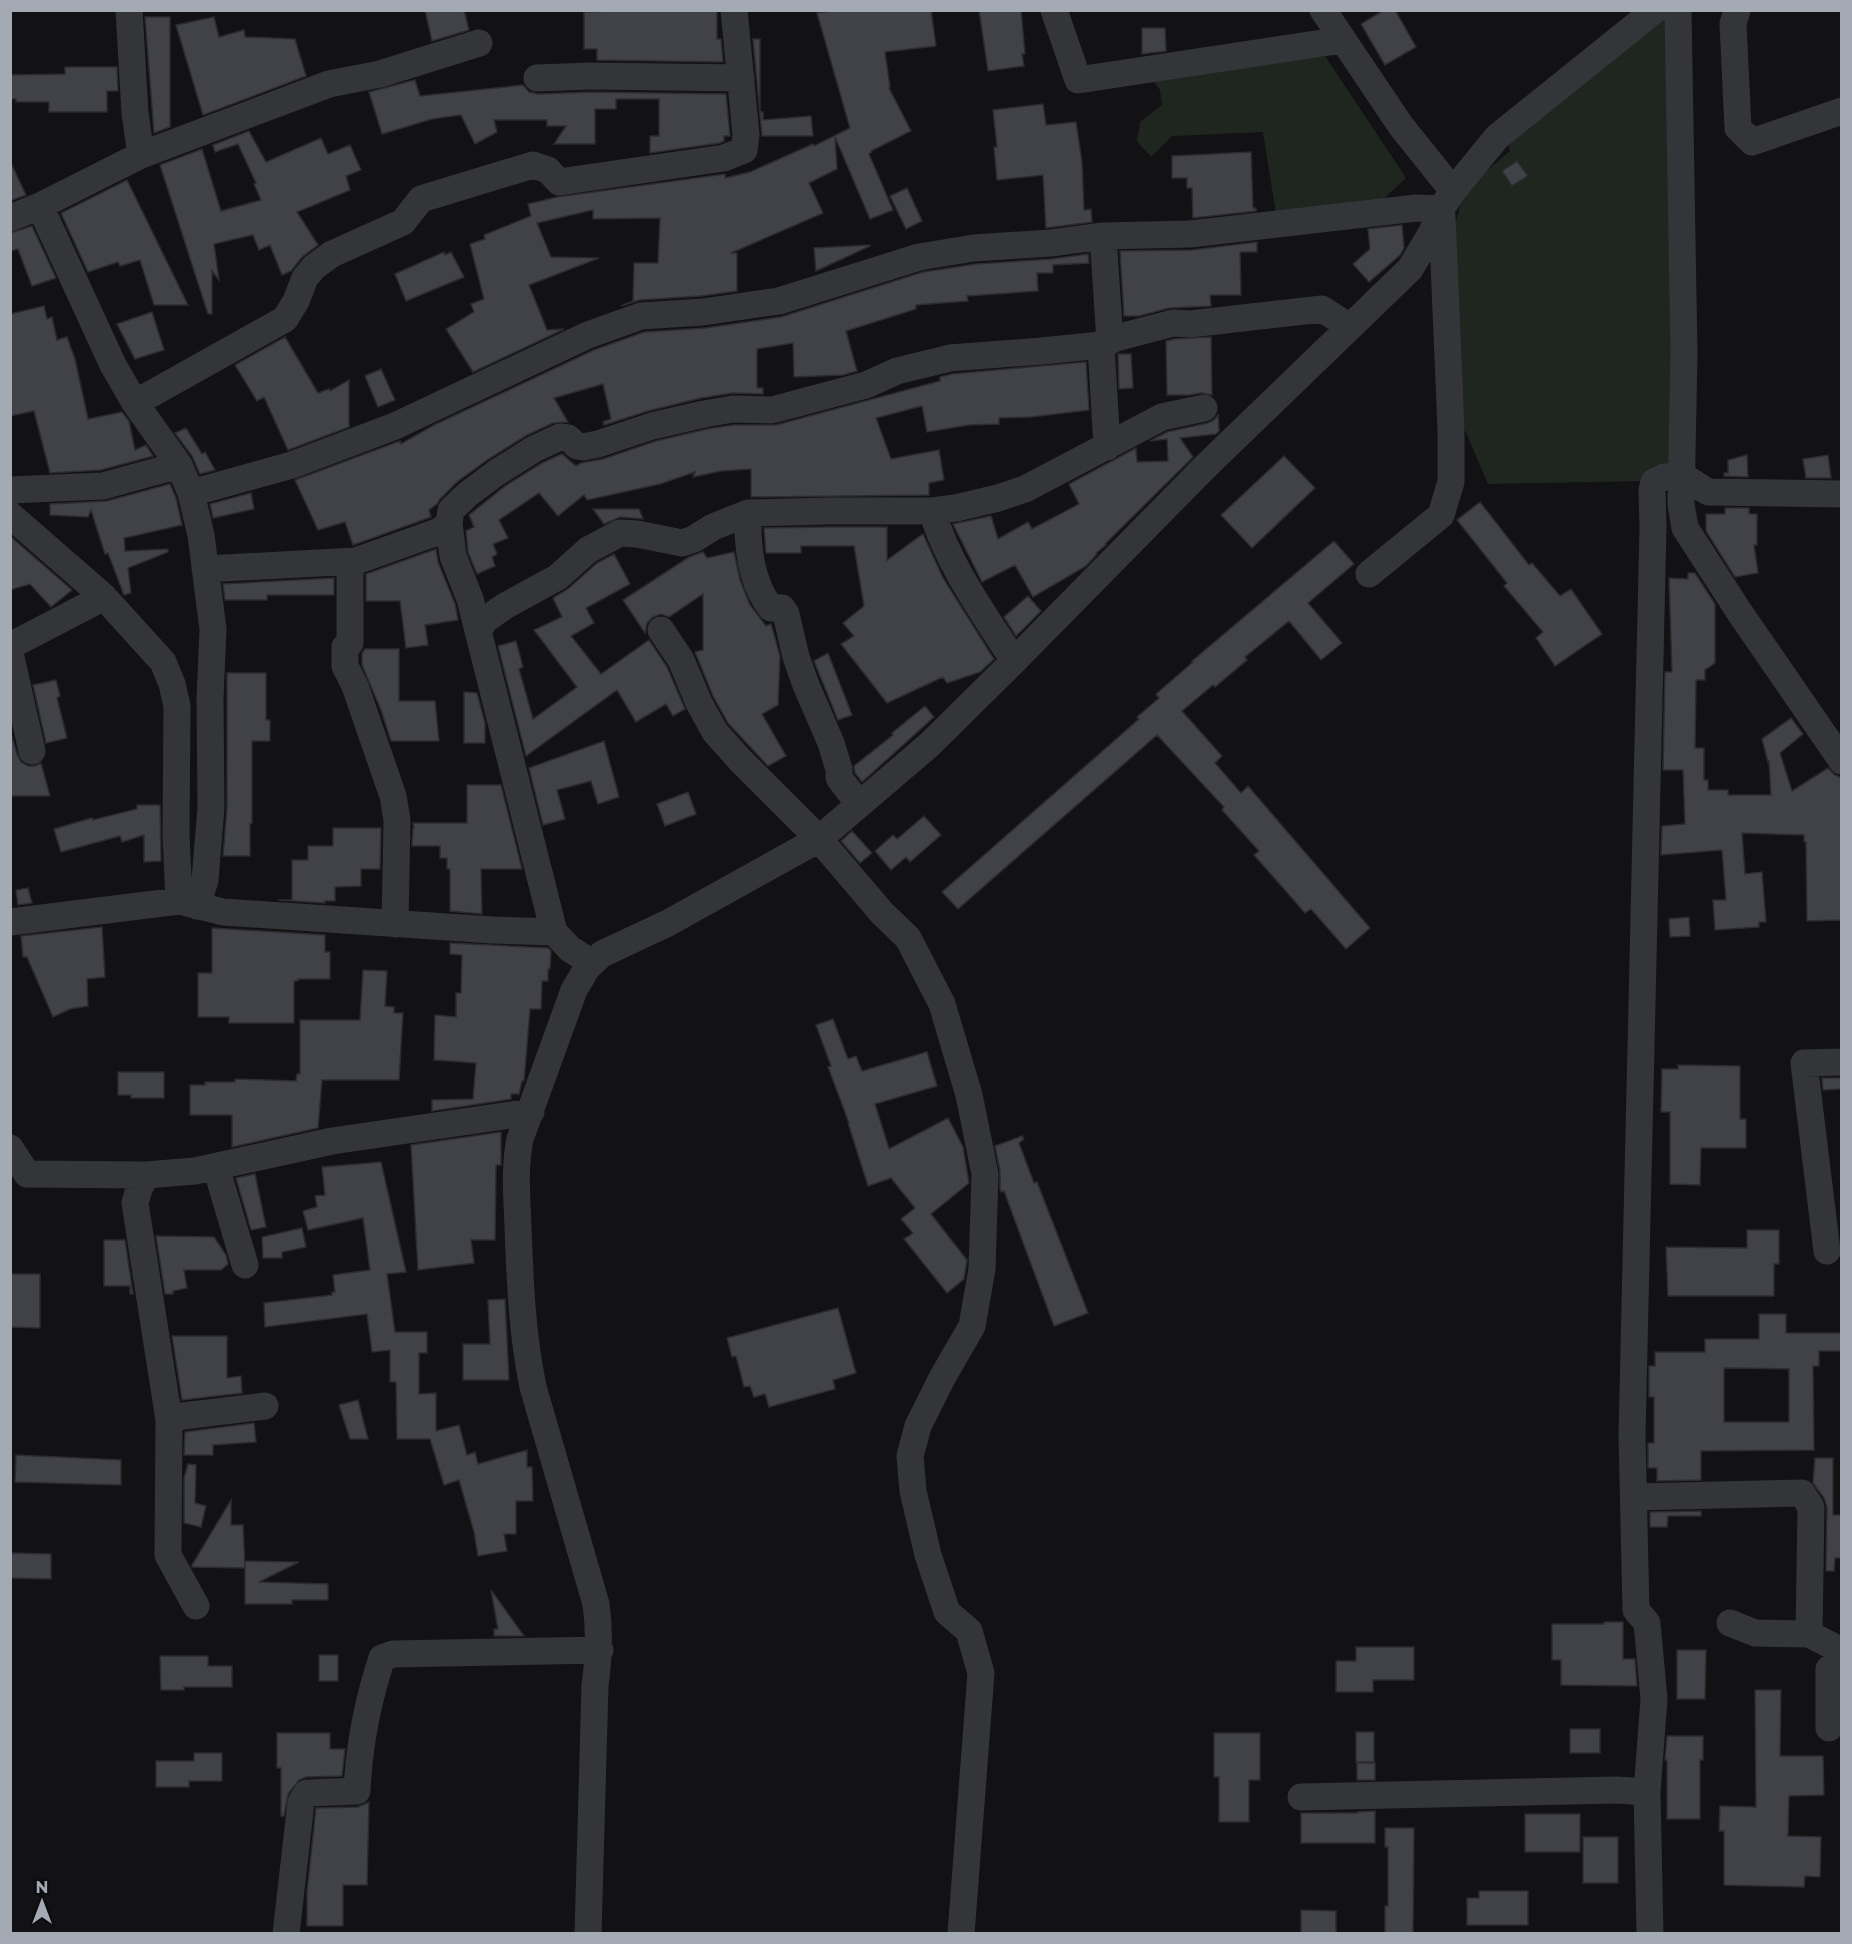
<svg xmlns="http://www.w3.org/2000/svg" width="1852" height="1944" font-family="Montserrat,sans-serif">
	<rect width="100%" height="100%" fill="#121214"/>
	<path fill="#1f261f" d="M1667,13L1674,461L1649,481L1488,484L1450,395L1455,225L1464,190L1510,151L1507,135Z
		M1325,56L1406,178L1380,202L1276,214L1263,132L1172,136L1151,157L1137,141L1140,122L1162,105L1160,90L1152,79Z"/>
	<path fill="#414247" stroke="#2c2c30" stroke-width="1.5" fill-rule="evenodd" d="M425,10H464L469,30L432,41Z
		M636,10H717V39H721L723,62L597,60V49H584V12Z
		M839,10H931L936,46L885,52L890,87L889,88L911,131L871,151L872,152L869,154L893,210L870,219L835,137L837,169L809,183L823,213L731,253H737V291L701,296L640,300L621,306L633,301L634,263H658L660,218L593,219V210L537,223L551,257L599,258L529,285L547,330L564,329L473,372L446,329L474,312L471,304L484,299L470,244L485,239L484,235L531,216L528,204L557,197L725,174V178L750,172L813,144L814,146L850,128L817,13Z
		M979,10H1021L1025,54H1022L1024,66L988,71Z
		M1384,10H1395L1416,47L1385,65L1361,24Z
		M145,17H170V127L154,133Z
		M214,17L219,37L244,30L245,37L295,39L306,76L203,115L176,25Z
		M1142,28H1165L1166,51L1142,54Z
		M753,39H760V112H763V120L811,116L813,136H762Z
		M65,67H117L118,91H107V112H49V102H16V99H10V75L65,74Z
		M415,80L420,96L523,85L529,92L538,94L591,92L726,94L730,136H724V141L720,143L650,153V136H659V99H616V109H595V144H554L566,126H547V120H494L497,132L475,144L461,115L432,119L382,134L369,92Z
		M1043,104L1046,125L1076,122L1082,162L1084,210L1091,209L1092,222L1046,228L1043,175L997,180L994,147H997L993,110Z
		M249,131L266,162L321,138L328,154L350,145L361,170L346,176L350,190L297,212L318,245L302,257L291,271L282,275L270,245L259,250L253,235L214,244L219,280L212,271V314H208L160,165L202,149L221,211L261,200L254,184L256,183L238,144L215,152L213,145Z
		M1251,152L1253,208H1256V211L1193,218L1192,188H1187V178H1172V156Z
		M10,161L26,195L10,201Z
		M1517,161L1528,176L1512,186L1502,171Z
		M127,180L188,305H154L140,260L120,266L118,262L88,272L61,213Z
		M907,188L922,221L906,229L890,196Z
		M1402,225L1404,248L1400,255L1369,282L1353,264L1370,249L1368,229Z
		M32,226L56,278L32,286L18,249L10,251V233Z
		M1257,242V252H1240L1241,295H1210L1211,306L1169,308L1139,316H1124L1120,251L1192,250Z
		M870,245V246L816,271L814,248Z
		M444,252L445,255L451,252L464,277L406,301L395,274Z
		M1088,254L1089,263L1053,265V273H1037L1038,291L967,296L968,301L916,305V309L846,331L857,371L843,375L794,377L793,343L757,349V388H763V394L733,393L701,398L648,411L604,425L603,422L611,419L603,384L554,398L568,422L553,423L527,435L487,460L457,482L440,499L437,504L429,510L431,517L353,545L345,522L318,530L295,480L400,441L401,444L434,425L594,350L644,332L705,328L781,317L923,272L976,264L1052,259Z
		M44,306L47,319L52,317L57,340L67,337L75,359L88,419L122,412L129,421L135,450L146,445L153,456L101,470L50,473L34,411L10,416V314Z
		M152,312L164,350L135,359L117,324Z
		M285,337L318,393L329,389L330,391L349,380V427L288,450L264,397L257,401L235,365Z
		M1211,337L1212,395L1201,393L1189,395H1167L1166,341L1175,339Z
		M1118,354H1131L1133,388L1119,389Z
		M1086,362L1089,410L1031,417L999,418V424L969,425L927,432L922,406L876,418L891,459L939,450L944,480L929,483V495L751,497V469L721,471L693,477L695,472L660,484L587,500L584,495L558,516L539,493L499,520L508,538L493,544L497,554L492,557L495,566L477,574L468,552L466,531L474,527L469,515L505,486L542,463L562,454L576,466L581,463L603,459L656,441L707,429L734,425H776L940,381V377L952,374Z
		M381,369L395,400L378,407L365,376Z
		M1218,415L1219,431L1216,434L1180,438L1193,457L1105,544L1106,545L1096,553L1097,554L1086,566L1033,597L1015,565L982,582L953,524L991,516L998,539L1028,522L1032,529L1079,504L1069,484L1136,448L1137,462L1168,461L1167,439L1150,441L1167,432L1208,423L1214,420Z
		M186,428L202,454L205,452L215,470L200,474L192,456L175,433Z
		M1747,455L1748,477L1724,476V473H1728V460Z
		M1828,455L1831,478H1806L1803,459Z
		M1284,456L1315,488L1252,548L1221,515Z
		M170,484L176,498L182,525L124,538L125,551L168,549V552L128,568L131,593L124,595L108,553L105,554L91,510L88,517L50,515V504L107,501Z
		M251,493L254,509L213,518L210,504Z
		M1480,502L1529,565L1532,563L1560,596L1571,589L1602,634L1555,666L1536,638L1543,632L1504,586L1507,583L1457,520Z
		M1725,508H1749V514H1757V545H1754L1758,573L1735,577L1706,531V514H1725Z
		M593,509H639L643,519L620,517L604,524Z
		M827,527H887V560L923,534L943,578L994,659L980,672L947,683L943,677L887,703L841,644L854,636L843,623L864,606L854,546H801V553H766L764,528Z
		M10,536L72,590L51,607L30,584L10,590Z
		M1334,541L1354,564L1308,603L1342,643L1321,660L1289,621L1245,657L1247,660L1215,687L1213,685L1182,711L1222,756L1215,763L1241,793L1248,786L1370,928L1346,949L1311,909L1305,913L1254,855L1259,851L1222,810L1224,807L1157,735L958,909L942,892L1139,719L1137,717L1159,698L1156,694L1193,662L1192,661Z
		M436,549L438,562L455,604L458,620L425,625L428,645L406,648L400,601H366V574Z
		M703,552L707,558L734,552L740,580L750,605L766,626L771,624L780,656L778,705L762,714L786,756L768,766L728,723L713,696L695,652L703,650V594L669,617L661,614L653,617L647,623L645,633L623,600L689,557Z
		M614,554L630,584L586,608L594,623L571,636L601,674L649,640L667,667L685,709L673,716L666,704L636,722L617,690L526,756L498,646L516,641L523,667L519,669L533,719L577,687L534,630L562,617L553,598L568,589L597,563Z
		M1688,573H1695L1715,604V663L1705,670V680H1696L1695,748H1704V780H1708V790H1728V795H1771L1769,761L1768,762L1762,739L1791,718L1803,734L1780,753L1792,791L1828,768L1835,775L1842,778V920L1807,921L1806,842H1804V835L1742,833L1745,874L1762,872L1766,922H1759V927L1715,930L1713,900H1726L1722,850L1661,855L1662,826L1685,824L1683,770H1663L1665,672H1672L1669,578L1688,579Z
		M334,578V595H267V600H225L223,584Z
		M1028,596L1041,611L1016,636L1004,617Z
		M365,649H399V701H435L439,741H391L381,710L362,665V653Z
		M828,653L852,715L838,720L814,661Z
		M227,673H266V720H270V741H252V823L250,824V856H223L227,808Z
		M56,680L60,696L57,698L67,738L46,743L33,685Z
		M464,692L477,693L485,723V743H464Z
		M925,706L934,717L862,782L855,773L854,766L893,735L892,733Z
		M10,730L17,754L21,762L28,766H35L41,763L50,796H10Z
		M604,741L619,797L598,804L591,781L557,790L565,819L543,825L529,768Z
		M467,785H501L522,869H481L482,914L450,911V869H447V858H440V846H412L413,828H414L413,823H467Z
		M688,792L696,814L665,826L657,804Z
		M137,805H160L161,861L144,862V835L122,842L120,836L61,852L54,829L92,818L93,820L137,809Z
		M924,816L941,835L910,862L906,857L891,870L875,851L893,835L897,839Z
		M333,828H381L380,869H361V886L335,887V901H325V903L278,900H292V860H308V846H333Z
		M852,831L872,853L860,863L841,841Z
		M28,888L32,903L18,905L16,890Z
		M1689,917L1690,936L1670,937L1669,919Z
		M102,927L105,977L87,979L88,1006L70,1009L53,1017L27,957H23L21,936Z
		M212,928L325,935V952H330V979H298V981H294V1023H229V1017H198V973H212Z
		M450,943L548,948L551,951L550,969H548V981H542L541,1009H530L524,1081H522L519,1094H511V1099L432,1111V1100L473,1099L476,1063L434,1060L435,1015L456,1017V993H461L462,955L450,954Z
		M363,970L387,971L385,1006L394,1007V1013H403L399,1080H322L318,1128L232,1147V1115H190V1085H205V1082H235V1079L296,1081L297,1074H300V1020H360Z
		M833,1019L848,1059L856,1056L862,1071L927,1052L937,1086L875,1104L889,1149L948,1118L963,1147L969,1183L931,1214L967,1260L964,1279L947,1293L904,1239L913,1233L901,1219L915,1208L891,1178L868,1186L848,1123H849L828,1067L831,1066L816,1025Z
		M1678,1065L1740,1066V1119H1746V1148H1701L1700,1185L1670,1184V1112H1661L1662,1069H1678Z
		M118,1072H164V1098H131V1095H118Z
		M1822,1078H1842V1089L1823,1090Z
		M501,1132V1165H496L495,1240H471L474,1263L418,1270L411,1145Z
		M1022,1136L1024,1139L1019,1143L1034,1183L1037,1182L1088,1313L1054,1326L1004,1191L1001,1192L1000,1189V1171L995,1146Z
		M381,1162L406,1272L387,1274L395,1332H427V1353H419V1394L436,1393V1431L459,1425L467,1455L475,1452L478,1464L527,1450V1467H532L533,1501H516V1534H504L507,1551L478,1556L474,1532L459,1480L444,1485L430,1439H397L396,1382H390V1350L372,1352L367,1314L265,1327L264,1303L332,1295V1292H335L333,1275L370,1270L363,1218L308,1230L303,1211L317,1207L315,1196L325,1195L322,1167Z
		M255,1174L266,1227L251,1230L236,1178Z
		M302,1228L306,1247L282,1252V1258H263L262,1237Z
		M1747,1230H1779V1264H1774V1296H1668L1666,1247L1747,1248Z
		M156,1236L214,1237L226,1255L228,1264L221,1270H184L187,1288L173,1291V1294H165Z
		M104,1240H125L133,1294H130V1286H104Z
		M10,1274H40V1328L10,1327Z
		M505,1299L509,1380H463V1344H490L488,1300Z
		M838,1308L856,1373L833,1380L835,1389L769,1407L765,1394L754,1397L750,1386L744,1387L736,1356L732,1357L727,1338Z
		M1759,1314H1786V1333H1842V1351H1819V1366H1813L1814,1450L1701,1451V1480L1657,1481V1468H1648V1443H1654V1397H1649V1366H1655V1352H1705V1339H1759ZM1724,1368L1789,1369V1422H1724Z
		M172,1336H227V1378L241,1376L242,1393L182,1400Z
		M358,1400L368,1439H350L339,1405Z
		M254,1423L256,1442L213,1445V1455H184L185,1432Z
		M16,1455L121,1460V1485L15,1482Z
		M1815,1458H1833V1515H1842V1558H1835L1834,1571H1826L1827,1507L1824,1498L1813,1483Z
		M188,1464L196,1465L195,1503L206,1506L201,1527L184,1523V1478Z
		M231,1500V1525H243L245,1568L192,1567V1565Z
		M1701,1511V1516H1668L1667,1527H1650V1512Z
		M10,1553L51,1554V1579L10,1578Z
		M245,1561L299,1562L259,1582L328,1584V1600H292V1604H245Z
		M491,1590L524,1636H494V1629H498Z
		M1604,1622H1623V1659H1635L1637,1686L1561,1685V1660H1552V1624H1604Z
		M1356,1647H1414V1680H1373V1692H1336V1661H1356Z
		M1677,1650H1706L1705,1699H1677Z
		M319,1655H338V1681H319Z
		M160,1656H208V1666H232V1687H184V1690H161Z
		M1755,1690H1781L1780,1756H1823L1824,1795L1789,1796L1788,1836L1821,1837L1820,1877L1805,1876L1804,1887L1724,1885V1831H1719L1720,1806L1756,1807Z
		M1570,1729H1600V1753H1570Z
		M1356,1732H1374V1762H1356Z
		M277,1733H330V1749H345L342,1776L306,1777L299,1780L288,1794L284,1816H281V1768H277Z
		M1214,1733H1260V1780H1249V1822H1219V1777H1214Z
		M1667,1736H1703V1760H1700V1819H1667V1760H1665Z
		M194,1753H222V1781H189V1787H156V1761H194Z
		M1357,1763H1375V1780H1357Z
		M369,1802L367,1885H343V1926H307V1892L316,1808L358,1807Z
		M1375,1811V1843H1301V1813H1357V1812Z
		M1525,1814H1580V1852H1525Z
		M1385,1828H1414L1413,1934H1385V1906H1388V1847H1385Z
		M1583,1837H1618V1883H1583Z
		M1479,1891H1528V1925H1467V1898H1479Z
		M1301,1910L1336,1911V1934H1301Z"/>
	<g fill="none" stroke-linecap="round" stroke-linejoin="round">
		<path stroke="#333539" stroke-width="27" d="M129,10L135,113L141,155
			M1054,10L1078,80L1342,40
			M1323,10L1401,126L1453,191
			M1678,10L1684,353L1681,504L1685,528L1740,613L1842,761
			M1737,10L1733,24L1738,128L1752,142L1842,111
			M537,78L591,76L741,78
			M40,206L113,365L135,403L179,465L191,493L201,535L213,629L210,699L211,808L205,880L197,906
			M10,218L40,206L141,155L329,84L380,74L479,43
			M1103,236L1110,341
			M1101,345L1107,447
			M135,403L285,319L296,301L305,278L314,267L332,254L403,222L421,199L533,165L548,170L559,182L724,158L744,150L746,135L734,10
			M10,490L103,486L179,465
			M191,493L292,465L395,426L588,335L641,316L703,312L779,301L919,257L974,248L1051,243L1103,236L1190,234L1416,208L1441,209
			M932,511C948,565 984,614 1014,661
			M748,513C747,544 751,583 771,608H782L786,614L796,657L806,685L831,743L839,769V778L859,804
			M10,515L104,597L163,662L172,684L177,706L176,834L179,901
			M350,562V643L345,647V666L355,686L393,796L397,820L395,924
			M205,569L356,561L440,531L449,523
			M1369,574L1441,515L1451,482V429L1442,216
			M661,630L681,660L699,703L715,732L740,760L819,839L882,913L908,938L942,1004L969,1095L985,1174L982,1269L972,1326L942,1378L918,1426L910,1456L913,1491L928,1555L947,1612L969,1631L981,1673L961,1934
			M478,632L485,620L505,606L558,577L588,550L620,533L637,534L682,543L694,539L713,527L748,513L827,511H932L956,508L998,498L1025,489L1162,417L1204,408
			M10,646L104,597
			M10,653L32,751
			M10,922L179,901L223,912L492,930L554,932
			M592,963L570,949L554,932L470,599L453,556L449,523L451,510L468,494L496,473L534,449L560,437L568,438L577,446L583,447L598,444L652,426L704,414L733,409L772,410L866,385L897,371L950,358L1042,351L1101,345L1116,338L1173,323L1190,324L1322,309L1350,327
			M10,1148L27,1174L146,1175
			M216,1167L245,1265
			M1827,1251L1804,1063L1842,1062
			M169,1420L183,1416L265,1406
			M1635,1497L1802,1493L1811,1507L1809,1634L1842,1651
			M196,1606L168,1555L169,1420L135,1203L139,1189L146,1175L195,1171L332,1141L531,1112
			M1730,1623L1755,1633L1809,1634
			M1829,1728V1669L1842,1656
			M1301,1797L1617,1790L1647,1792
			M286,1934L301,1802L307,1793L357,1791C359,1747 368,1700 382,1658L393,1654L600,1650
			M588,1934L595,1685C599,1657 600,1632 596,1604L533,1387C522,1334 520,1281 518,1227C517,1198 514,1168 520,1139L574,990L587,968L602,954L668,923L819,839L929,745L1014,661L1205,467L1410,269L1432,232L1441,209L1453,191L1497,137L1655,10
			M1650,1934L1647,1792L1654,1699L1647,1623L1636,1610L1632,1435L1653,527L1652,490L1654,482L1664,477L1683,476L1708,492L1842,494"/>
	</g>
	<rect width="1852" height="1944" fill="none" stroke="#a4aab4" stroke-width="24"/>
	<g transform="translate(42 1902)" stroke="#0d0d0f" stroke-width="4.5" paint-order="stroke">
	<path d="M0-4.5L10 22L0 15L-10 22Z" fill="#a4aab4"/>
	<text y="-9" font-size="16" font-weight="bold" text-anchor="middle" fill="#a4aab4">N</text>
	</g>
</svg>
